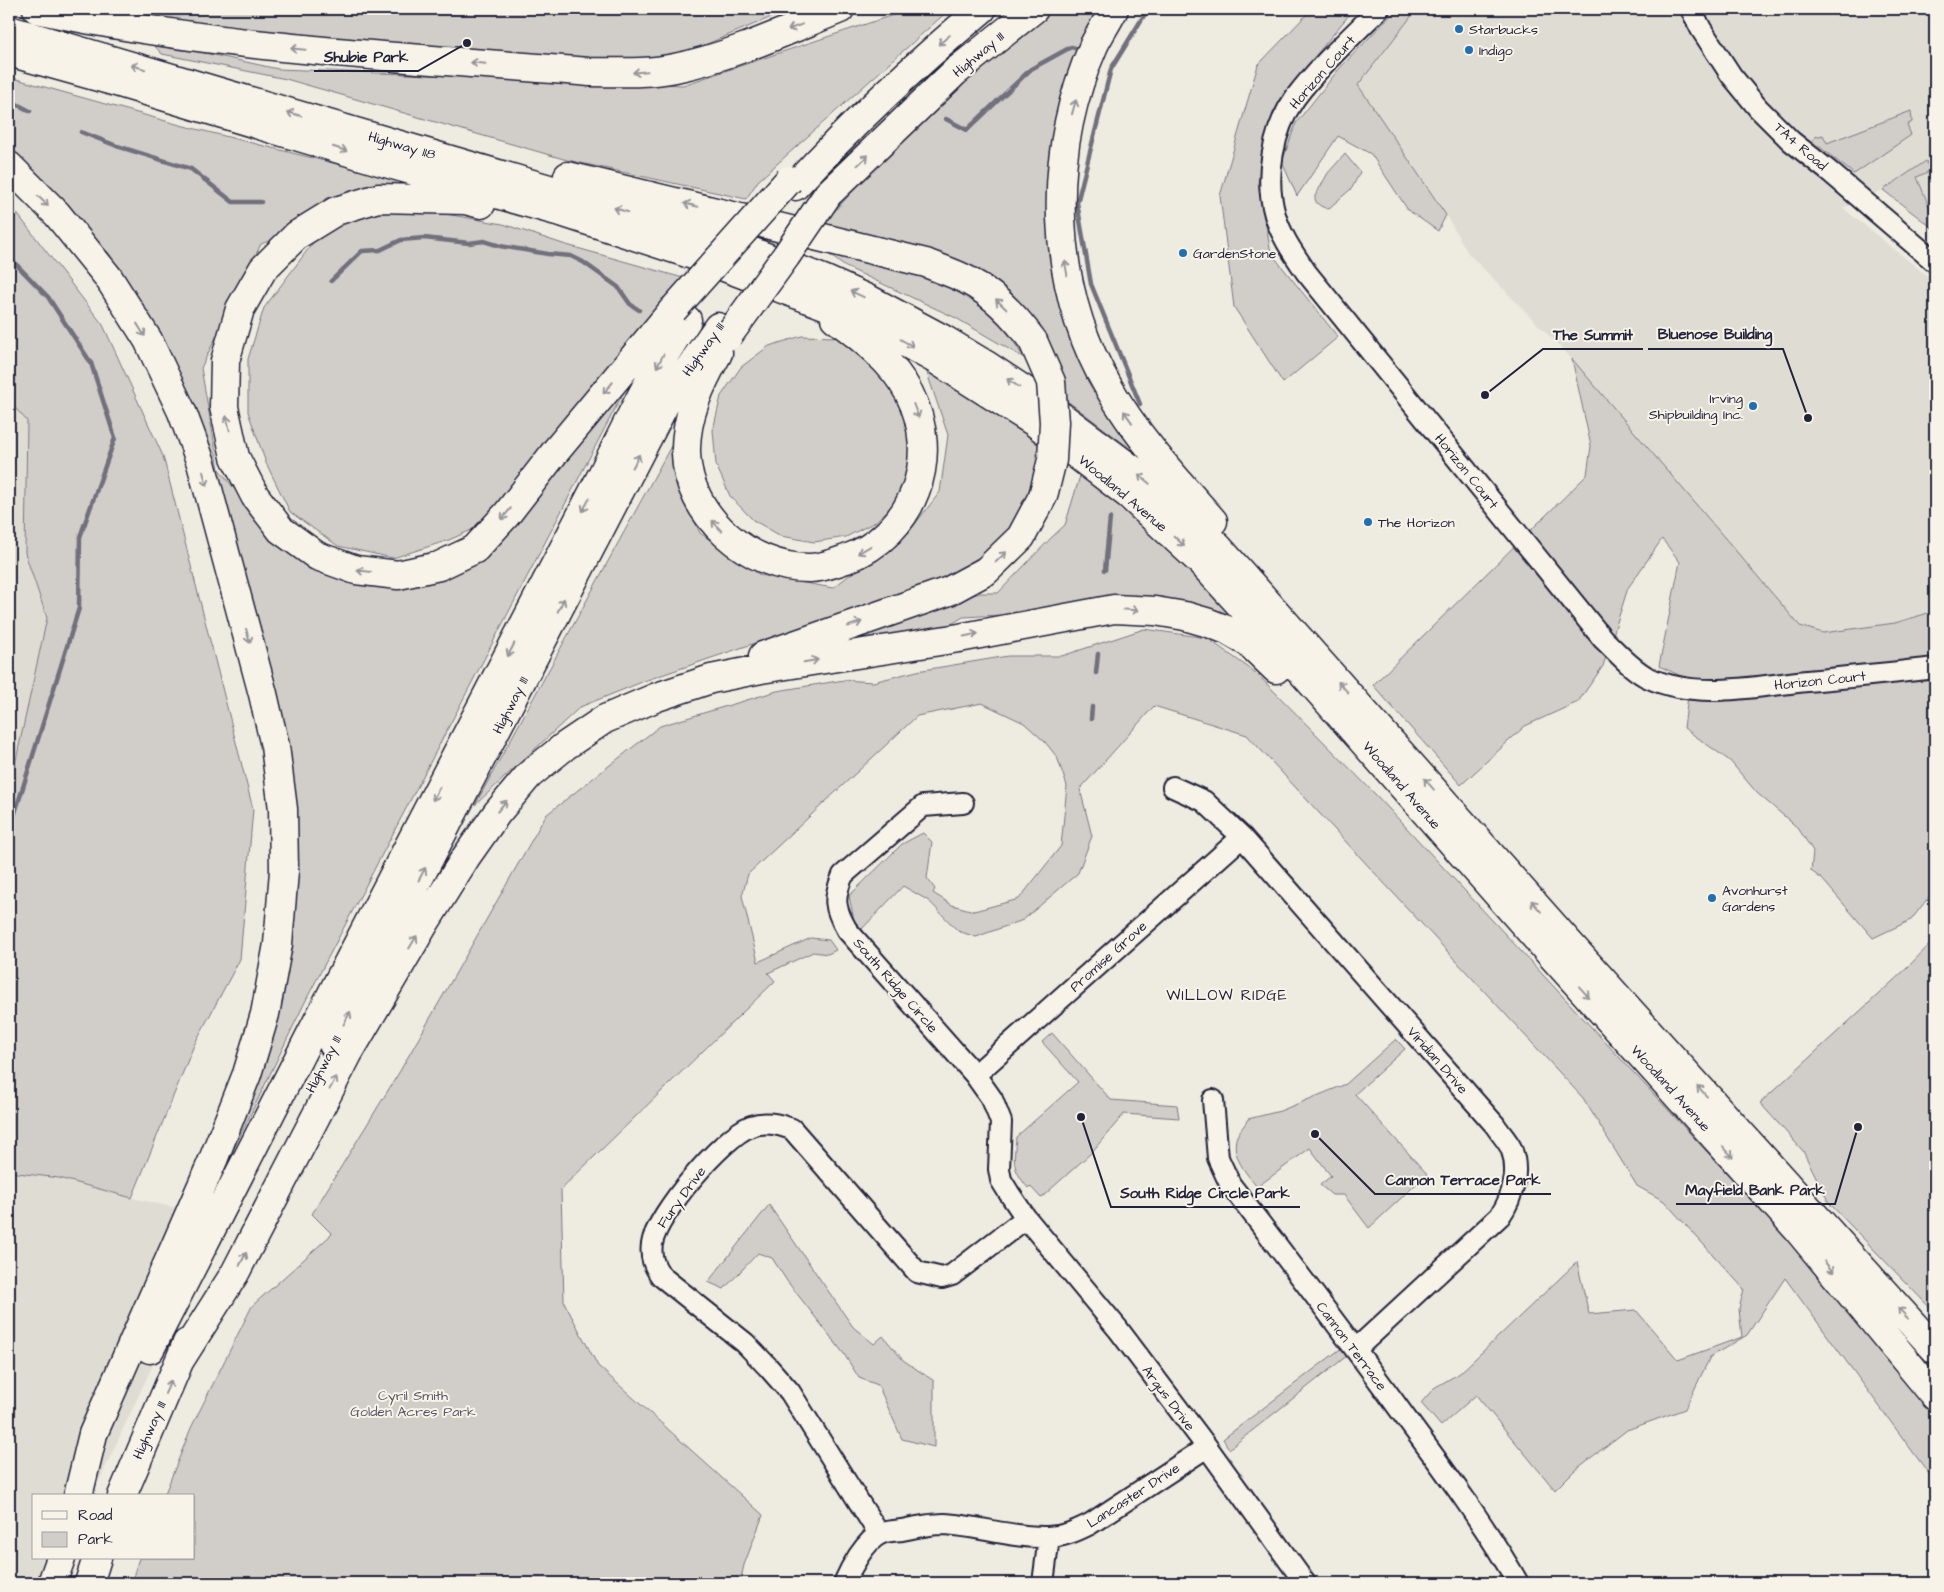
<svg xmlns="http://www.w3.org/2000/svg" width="1944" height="1592" font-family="'Architects Daughter',sans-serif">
	<rect width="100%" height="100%" fill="#eeebe1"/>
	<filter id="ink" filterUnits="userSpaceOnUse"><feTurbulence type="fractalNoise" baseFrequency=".02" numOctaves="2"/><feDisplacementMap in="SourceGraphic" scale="10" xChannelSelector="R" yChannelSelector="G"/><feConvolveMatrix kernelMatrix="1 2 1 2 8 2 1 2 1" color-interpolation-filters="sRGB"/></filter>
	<g filter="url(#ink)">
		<path fill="#dfdcd4" d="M1417,9H1935V221L1917,177L1925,162L1883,190L1843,208L1935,282V611L1895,623L1823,633L1800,626L1572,359L1468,253L1446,215L1358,85Z
			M9,401L27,421L25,553L47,618L9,792Z
			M12,1171L59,1178L132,1198L221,1218L92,1496H34V1558H72L65,1583H9V1172Z"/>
		<path fill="#d1cdc9" stroke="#7a7882" d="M72,9H791L702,46L672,67L607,76Z
			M911,9H950L758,181L746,199L567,160L286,79L162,54L150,41L278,69L683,85Z
			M1046,9H1109L1054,218L1143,458L1062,397L1043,350L914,247L823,224L919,118Z
			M1312,9H1344L1349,15L1289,88L1270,122L1258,182L1271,253L1338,337L1283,383L1234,307L1220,196L1258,65Z
			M1397,9H1417L1358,85L1446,215L1438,231L1408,210L1371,154L1338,136L1297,196L1282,162L1296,123L1339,69Z
			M9,77L180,125L413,183L261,244L201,368L219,469L246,504L312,557L433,572L631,378L307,998L210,1198L257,1041L289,841L197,425L109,253L9,172Z
			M1911,111L1912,122L1907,125L1911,135L1854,174L1812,141L1815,137L1823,135L1827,143Z
			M1345,154L1360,172L1352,188L1328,209C1322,207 1314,204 1315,196L1328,173Z
			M1926,161L1930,171L1917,177L1935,221V230L1883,190Z
			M9,203L103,325L163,456L253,809L240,959L194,1045L132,1198L59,1178L9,1172V792L47,618L25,553L27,421L9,401Z
			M423,210L503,224L563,244L683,278L498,518L449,540L393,558L338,546L290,512L266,463L248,412V359L264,308L321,232L374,212Z
			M827,253L980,288L1024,358L956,318L844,266Z
			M802,336L837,337L870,350L919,438L899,500L875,522L846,537L814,542L781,536L753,520L730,496L716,465L713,430L721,396L741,367L769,346Z
			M1572,359L1800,626L1823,633L1895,623L1935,611V889L1911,920L1873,938L1822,879L1811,871L1813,851L1798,828L1757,793L1730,761L1684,728L1690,680L1659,666L1680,562L1662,539L1628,588L1603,666L1578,702L1525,726L1461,785L1373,685L1587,475L1591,446Z
			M926,370L1041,440L1040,472L1022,512L992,550L939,580L647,680L580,707L475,805L671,446L675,477L700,533L760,575L833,588L866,562L908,533L940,492L948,435Z
			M1080,476L1098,484L1132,509L1240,618L1080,601L1075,611L963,617L935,634L821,646L979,593H998L1052,537L1065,525Z
			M1144,629L1207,638L1256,673L1377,796L1811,1264L1935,1412V1482L1785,1278L1747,1335L1710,1357L1685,1409L1627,1430L1575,1470L1555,1490L1476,1395L1441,1426L1421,1403L1434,1388L1460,1373L1577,1262L1589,1314L1636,1310L1678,1360L1742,1337L1739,1309L1744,1289L1664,1201L1637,1186L1583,1098L1247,735L1154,706L1080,789L1092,836L1078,873L1023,920L976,937L958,931L929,901L903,886L861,930L854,920L849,896L902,844L923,833L932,842L927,878L935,889L933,893L952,905L974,911L1019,899L1061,846L1067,786L1057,757L1045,742L1024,723L982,703L917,716L748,874L742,896L758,962L811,938L829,940L836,950L828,954L813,952L768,973L775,981L561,1189L564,1302L598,1366L763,1515L744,1565L740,1583H131L139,1558H194V1496H164L191,1428L252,1306L332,1234L312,1214L400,1071L546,815L660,726L777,691L844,680L873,682L917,671L1008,656H1062Z
			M1935,939V1313L1829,1203L1803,1151L1760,1103L1906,969Z
			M1052,1033L1111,1100L1177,1105L1179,1118L1124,1114L1091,1153L1041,1198L1030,1186L1028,1188C1011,1167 1014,1163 1016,1137L1078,1082L1042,1042Z
			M1396,1039L1405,1049L1355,1094L1427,1174L1369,1228L1344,1195H1332L1320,1185L1331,1176L1310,1148L1257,1187C1246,1173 1230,1155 1237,1136C1240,1130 1245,1125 1248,1119L1280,1111L1346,1084Z
			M769,1205L853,1327L874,1344L883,1336L903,1360L934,1381V1447L902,1439L878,1385L859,1378L844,1354L787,1281L772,1258L758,1253L724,1289L708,1282Z
			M1343,1347L1348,1355L1229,1449L1223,1439Z"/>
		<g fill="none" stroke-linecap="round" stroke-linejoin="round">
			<path stroke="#716f7b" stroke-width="4.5" d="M9,100L30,111
				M946,119L967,130L1031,69L1071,47L1083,50
				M81,132L117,146L191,169L233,202H261
				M9,257L48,297L91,363L115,438L80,537L79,608L9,832
				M331,281L362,251L380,250L401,240L424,238L469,243L484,241L500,246L548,254L571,256L583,262L618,287L630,304L639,310
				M1140,404L1091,284L1077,203L1111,69L1148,9
				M1105,570L1110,518
				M1096,673L1098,654
				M1091,719L1092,707"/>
			<defs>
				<path id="minor" d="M1379,9C1351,37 1319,66 1295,98C1273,129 1264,178 1275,215C1281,236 1294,254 1306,272L1603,639C1617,652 1632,670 1649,678C1697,700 1757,686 1807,681C1850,677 1892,673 1935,668
					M1691,9L1701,29L1731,75L1758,108L1791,141L1830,172L1935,262
					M1173,787L1204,801L1242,837L1495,1125C1500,1133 1507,1140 1511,1148C1520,1171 1513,1197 1500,1216L1356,1349
					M963,803L923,806L843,875C833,898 834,908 847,930L975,1075L992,1099L1001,1122L999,1169L1001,1180L1009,1193L1026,1218L1118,1329L1207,1447L1305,1583
					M975,1075L1242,837
					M1213,1100L1218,1158L1230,1184C1289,1261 1348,1338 1405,1417C1445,1471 1485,1525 1518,1583
					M879,1534L790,1392L768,1367L745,1343L661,1276C654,1266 650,1257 652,1244C656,1215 723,1136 751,1126C765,1121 778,1124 792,1129L917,1272L942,1278L952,1275L1026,1218
					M844,1583C850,1569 865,1541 880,1534C886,1531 895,1531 902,1530C916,1527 930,1524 944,1524C979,1526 1012,1538 1047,1537C1063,1537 1076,1531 1090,1524L1207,1447
					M1043,1583L1049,1537"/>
				<path id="highway" d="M37,9C218,49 405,57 590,72C618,72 647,74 675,68C730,57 788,30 840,9
					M1114,9C1108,21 1100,33 1094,45C1046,154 1049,285 1109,388C1137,437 1176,479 1213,521
					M9,30L719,239L823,279L872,301L943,339L986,365L1042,402L1142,477L1184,514L1218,547L1568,942L1935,1349
					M9,52L113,81L386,163L564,213L690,254L864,320L933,358L1034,422L1129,495L1202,563L1309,680L1552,956L1798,1230L1935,1396
					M9,166L57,214L108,277L148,340L182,412L201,463L263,694L275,746L283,809L284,871L278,944L265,1014L257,1041L247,1074L213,1160L93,1434L78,1496
					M568,176L926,263C940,269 954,273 967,280C994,294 1015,316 1033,341
					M795,186C853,123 916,64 982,9
					M828,194L955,72L1034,9
					M481,204L465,200L378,198L336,211L297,235L263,269L240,309L225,361L224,407L235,457L255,496L281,530L317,556L356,570L398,575L439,566L475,549L507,514L555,452L673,310
					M718,353C701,383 685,417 686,453C687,515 749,569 810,568C822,568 835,563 846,559C914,534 942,457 909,393C893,362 863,339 835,318
					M763,656L949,591L986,571L1021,537L1043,496
					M333,1044L666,402L718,327
					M150,1349L312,1032L602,475C628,422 653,369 687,320
					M180,1360L235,1273L348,1054L426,921L466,857L497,813L529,775L565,746L605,719L657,697L711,679L761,669L959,638L1114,609L1155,611L1185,616L1209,623L1227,630L1249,643L1276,669
					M122,1496L187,1343
					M52,1583L61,1558
					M89,1583L97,1558"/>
			</defs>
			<use href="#minor" stroke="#22223b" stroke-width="24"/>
			<use href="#highway" stroke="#22223b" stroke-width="31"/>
			<use href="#minor" stroke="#f7f3e8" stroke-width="20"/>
			<use href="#highway" stroke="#f7f3e8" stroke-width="28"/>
			<defs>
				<path id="highway-bridge" d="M673,310L789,180
					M728,336L786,256L828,194
					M1033,341L1051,382L1054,422L1052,460L1043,496"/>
			</defs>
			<use href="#highway-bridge" stroke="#22223b" stroke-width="31" stroke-linecap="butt"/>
			<use href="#highway-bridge" stroke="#f7f3e8" stroke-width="28"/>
		</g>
		<defs><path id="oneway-shaft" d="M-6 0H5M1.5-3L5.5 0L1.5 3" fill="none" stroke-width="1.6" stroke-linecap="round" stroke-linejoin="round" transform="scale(1.25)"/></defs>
		<g stroke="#97959a">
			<use href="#oneway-shaft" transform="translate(795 27) rotate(159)"/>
			<use href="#oneway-shaft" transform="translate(944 40) rotate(140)"/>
			<use href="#oneway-shaft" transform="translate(298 49) rotate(-175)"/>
			<use href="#oneway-shaft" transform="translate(478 63) rotate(-175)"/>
			<use href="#oneway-shaft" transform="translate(138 67) rotate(-163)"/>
			<use href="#oneway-shaft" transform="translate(640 72) rotate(175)"/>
			<use href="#oneway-shaft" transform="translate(1074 107) rotate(-74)"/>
			<use href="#oneway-shaft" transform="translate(294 114) rotate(-164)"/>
			<use href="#oneway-shaft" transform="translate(340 149) rotate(17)"/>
			<use href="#oneway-shaft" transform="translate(863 160) rotate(-44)"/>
			<use href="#oneway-shaft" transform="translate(43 201) rotate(45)"/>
			<use href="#oneway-shaft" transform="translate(691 205) rotate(-166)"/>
			<use href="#oneway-shaft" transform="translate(621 210) rotate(-163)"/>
			<use href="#oneway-shaft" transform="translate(1066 268) rotate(-100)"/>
			<use href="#oneway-shaft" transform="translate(857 294) rotate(-155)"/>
			<use href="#oneway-shaft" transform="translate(1001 304) rotate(-136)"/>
			<use href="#oneway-shaft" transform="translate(141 330) rotate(58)"/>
			<use href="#oneway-shaft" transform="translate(907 343) rotate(30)"/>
			<use href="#oneway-shaft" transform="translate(660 361) rotate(118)"/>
			<use href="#oneway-shaft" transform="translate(1013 383) rotate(-146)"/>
			<use href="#oneway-shaft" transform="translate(608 388) rotate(130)"/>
			<use href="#oneway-shaft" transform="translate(916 411) rotate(69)"/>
			<use href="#oneway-shaft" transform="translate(1128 417) rotate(-125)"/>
			<use href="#oneway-shaft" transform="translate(228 423) rotate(-103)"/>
			<use href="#oneway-shaft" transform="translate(636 461) rotate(-63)"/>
			<use href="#oneway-shaft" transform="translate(205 479) rotate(75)"/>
			<use href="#oneway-shaft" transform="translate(1144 479) rotate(-140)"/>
			<use href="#oneway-shaft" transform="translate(586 505) rotate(118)"/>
			<use href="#oneway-shaft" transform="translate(506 514) rotate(130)"/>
			<use href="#oneway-shaft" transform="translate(717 526) rotate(-131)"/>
			<use href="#oneway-shaft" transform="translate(1179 541) rotate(44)"/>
			<use href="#oneway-shaft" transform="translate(864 550) rotate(149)"/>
			<use href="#oneway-shaft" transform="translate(1001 557) rotate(-44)"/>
			<use href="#oneway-shaft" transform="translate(364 571) rotate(-173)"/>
			<use href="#oneway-shaft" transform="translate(561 605) rotate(-63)"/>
			<use href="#oneway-shaft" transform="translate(1131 610) rotate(3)"/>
			<use href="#oneway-shaft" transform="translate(855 624) rotate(-19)"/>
			<use href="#oneway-shaft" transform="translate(971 635) rotate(-11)"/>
			<use href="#oneway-shaft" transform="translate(248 636) rotate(75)"/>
			<use href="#oneway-shaft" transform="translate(511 650) rotate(117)"/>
			<use href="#oneway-shaft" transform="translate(811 661) rotate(-9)"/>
			<use href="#oneway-shaft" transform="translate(1343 687) rotate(-132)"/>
			<use href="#oneway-shaft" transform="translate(1429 784) rotate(-131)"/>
			<use href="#oneway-shaft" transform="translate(436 794) rotate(118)"/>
			<use href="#oneway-shaft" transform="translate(502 806) rotate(-50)"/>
			<use href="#oneway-shaft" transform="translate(422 874) rotate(-62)"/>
			<use href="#oneway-shaft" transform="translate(1536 906) rotate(-131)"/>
			<use href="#oneway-shaft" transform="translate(413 942) rotate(-59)"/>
			<use href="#oneway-shaft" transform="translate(1584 992) rotate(48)"/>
			<use href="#oneway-shaft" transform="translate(347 1018) rotate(-62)"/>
			<use href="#oneway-shaft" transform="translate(333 1083) rotate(-62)"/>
			<use href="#oneway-shaft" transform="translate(1702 1091) rotate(-132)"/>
			<use href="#oneway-shaft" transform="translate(1728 1152) rotate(48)"/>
			<use href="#oneway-shaft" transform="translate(243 1259) rotate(-63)"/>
			<use href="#oneway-shaft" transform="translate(1829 1267) rotate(50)"/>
			<use href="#oneway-shaft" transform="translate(1903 1313) rotate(-132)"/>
			<use href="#oneway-shaft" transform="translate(168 1387) rotate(-66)"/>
		</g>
	</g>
	<g fill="#1f6fb2" stroke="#f7f3e8" stroke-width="2">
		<circle cx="1459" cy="29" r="5"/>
		<circle cx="1469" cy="50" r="5"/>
		<circle cx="1183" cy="253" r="5"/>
		<circle cx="1753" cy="406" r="5"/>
		<circle cx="1368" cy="522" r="5"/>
		<circle cx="1712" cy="898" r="5"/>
	</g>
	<g text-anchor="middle" stroke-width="4" stroke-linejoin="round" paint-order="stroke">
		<g font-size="14" fill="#22223b" stroke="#f7f3e8" text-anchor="start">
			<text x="1469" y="34">Starbucks</text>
			<text x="1479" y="55">Indigo</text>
			<text x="1193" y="258">GardenStone</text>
			<text x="1743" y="403" text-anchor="end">Irving<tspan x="1743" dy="16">Shipbuilding Inc.</tspan></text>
			<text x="1378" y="527">The Horizon</text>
			<text x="1722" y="895">Avonhurst<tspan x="1722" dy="16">Gardens</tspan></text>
		</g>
		<g font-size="14" fill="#22223b" stroke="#f7f3e8">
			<text transform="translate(978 54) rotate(-40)" y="5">Highway 111</text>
			<text transform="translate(1322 72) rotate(-49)" y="5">Horizon Court</text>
			<text transform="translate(402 145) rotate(16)" y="5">Highway 118</text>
			<text transform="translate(1801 146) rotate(41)" y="5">TA4 Road</text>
			<text transform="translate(703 349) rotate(-55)" y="5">Highway 111</text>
			<text transform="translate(1467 471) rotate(51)" y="5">Horizon Court</text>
			<text transform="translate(1123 493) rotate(40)" y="5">Woodland Avenue</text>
			<text transform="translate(1820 680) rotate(-6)" y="5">Horizon Court</text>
			<text transform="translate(510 705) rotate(-63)" y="5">Highway 111</text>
			<text transform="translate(1402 785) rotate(49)" y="5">Woodland Avenue</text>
			<text transform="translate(1108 956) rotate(-42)" y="5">Promise Grove</text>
			<text transform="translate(896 985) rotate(49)" y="5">South Ridge Circle</text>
			<text transform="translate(1438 1060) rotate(49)" y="5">Viridian Drive</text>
			<text transform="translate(323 1064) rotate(-63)" y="5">Highway 111</text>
			<text transform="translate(1671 1088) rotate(48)" y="5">Woodland Avenue</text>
			<text transform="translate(681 1197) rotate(-54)" y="5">Fury Drive</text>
			<text transform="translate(1352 1346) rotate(53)" y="5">Cannon Terrace</text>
			<text transform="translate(1169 1398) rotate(53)" y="5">Argus Drive</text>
			<text transform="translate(149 1430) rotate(-66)" y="5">Highway 111</text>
			<text transform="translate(1133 1495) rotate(-33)" y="5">Lancaster Drive</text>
		</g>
		<g font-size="14" fill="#575566" stroke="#f7f3e8">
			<text x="413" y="1400">Cyril Smith<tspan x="413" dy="16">Golden Acres Park</tspan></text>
		</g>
		<g font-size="15" letter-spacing="1" fill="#22223b" stroke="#f7f3e8">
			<text x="1227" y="1000">WILLOW RIDGE</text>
		</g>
	</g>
	<path fill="none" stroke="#22223b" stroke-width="2" d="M467 43L418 71H314M1808 418L1783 349H1648M1485 395L1543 349H1643M1315 1134L1375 1194H1551M1858 1127L1835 1204H1676M1081 1117L1111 1207H1300"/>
	<g fill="#22223b" stroke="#f7f3e8" stroke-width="2">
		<circle cx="467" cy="43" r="5"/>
		<circle cx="1808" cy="418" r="5"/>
		<circle cx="1485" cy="395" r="5"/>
		<circle cx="1315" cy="1134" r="5"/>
		<circle cx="1858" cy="1127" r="5"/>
		<circle cx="1081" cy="1117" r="5"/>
	</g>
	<g font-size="15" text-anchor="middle" font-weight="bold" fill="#22223b" stroke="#f7f3e8" stroke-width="4" stroke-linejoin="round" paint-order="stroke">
		<text x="366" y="62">Shubie Park</text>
		<text x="1715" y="339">Bluenose Building</text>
		<text x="1593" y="340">The Summit</text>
		<text x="1463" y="1185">Cannon Terrace Park</text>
		<text x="1755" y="1195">Mayfield Bank Park</text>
		<text x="1205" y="1198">South Ridge Circle Park</text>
	</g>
	<rect width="1944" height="1592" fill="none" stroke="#f7f3e8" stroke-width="30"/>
	<rect x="15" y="15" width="1914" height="1562" fill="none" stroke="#22223b" stroke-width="2" filter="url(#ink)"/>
	<rect x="32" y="1494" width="162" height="65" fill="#f7f3e8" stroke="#a29fa3"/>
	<rect x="42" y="1511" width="25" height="8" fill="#f7f3e8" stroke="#a29fa3"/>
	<text x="78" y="1520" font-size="15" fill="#22223b">Road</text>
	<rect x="42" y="1532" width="25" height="15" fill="#d1cdc9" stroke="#a29fa3"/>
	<text x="78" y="1544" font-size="15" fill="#22223b">Park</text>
</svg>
